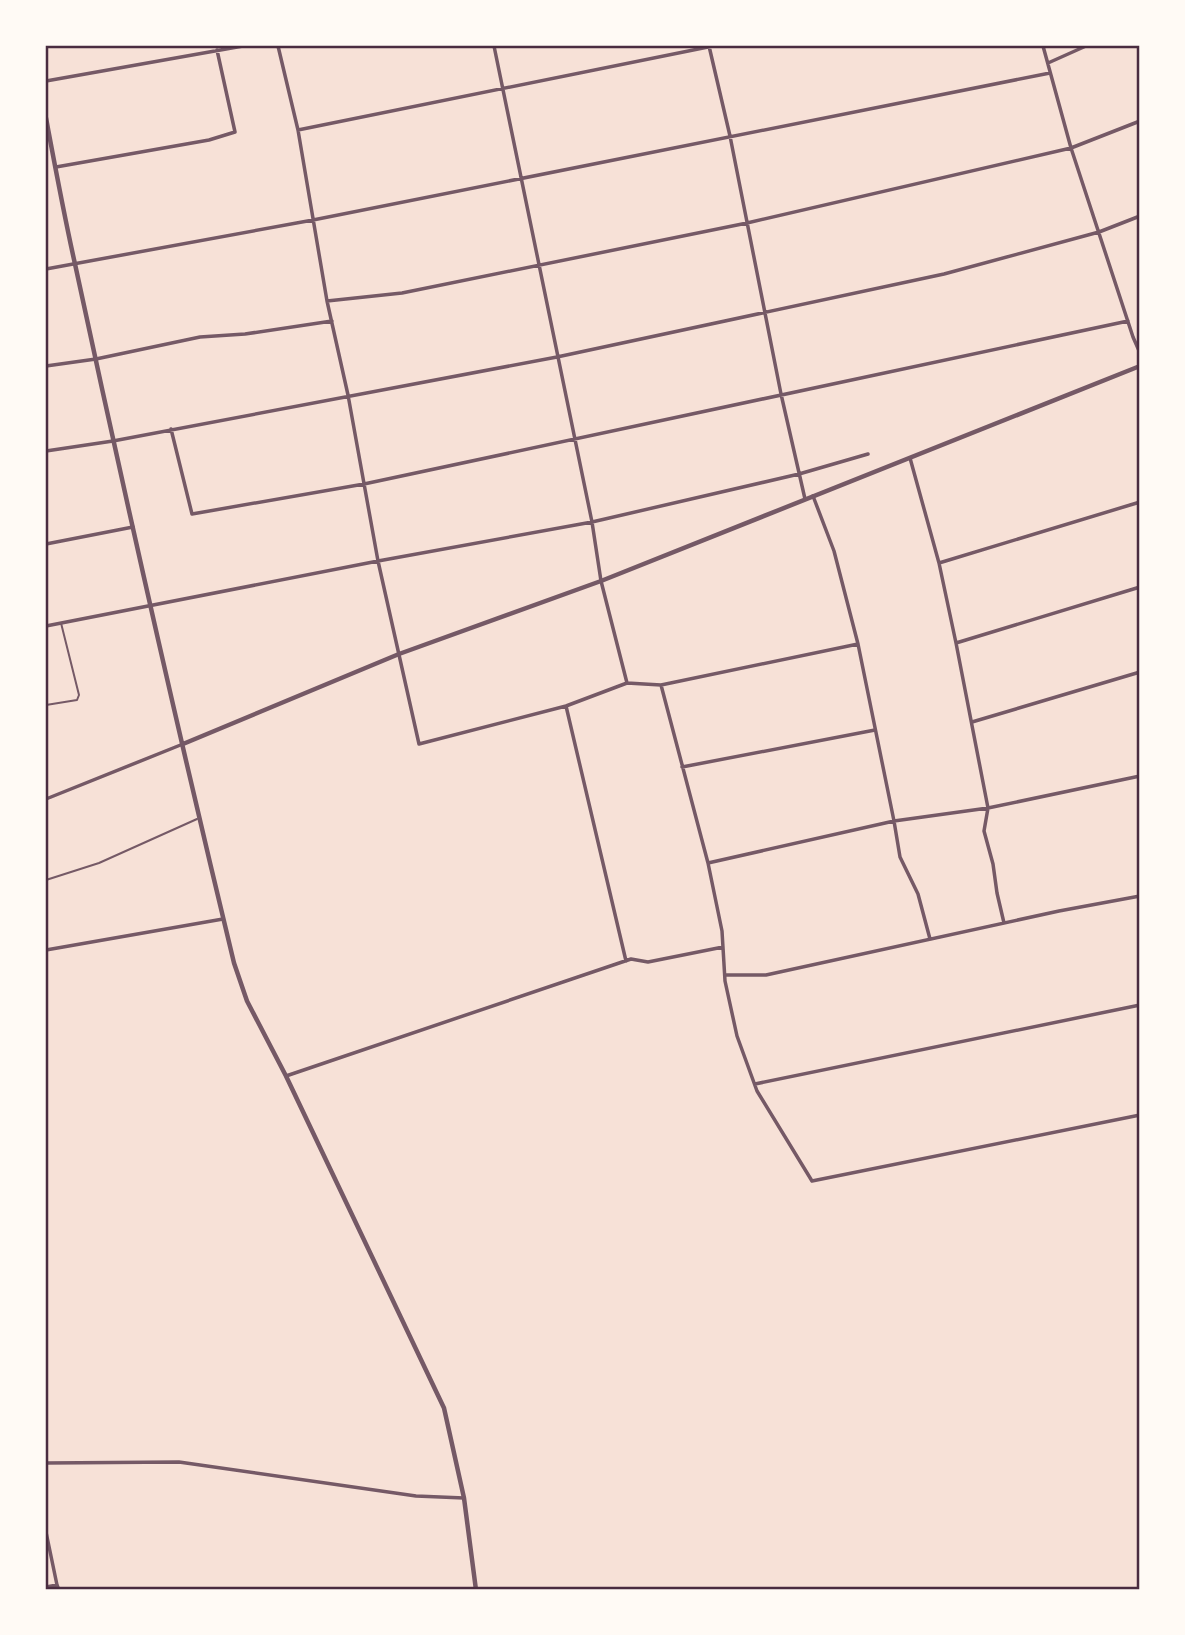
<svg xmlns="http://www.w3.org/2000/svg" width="1185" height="1635" font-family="Roboto,sans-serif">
	<rect width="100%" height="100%" fill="#f7e1d7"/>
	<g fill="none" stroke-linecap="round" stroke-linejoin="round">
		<path stroke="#755966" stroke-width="2" d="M46,705L77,700L79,695L61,623
			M46,880L99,863L197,819"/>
		<path stroke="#755966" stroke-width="3.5" d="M278,46L298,130L327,301L348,395L378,561L419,744L566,706L627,683L661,685L858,644
			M494,46L592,522L601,581L627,683
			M709,46L730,136L781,394L805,499
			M1043,46L1071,148L1133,337L1140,353
			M1048,63L1086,46
			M46,81L243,46
			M298,130L713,46
			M56,167L209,140L235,132L217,50
			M46,269L313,220L1050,73
			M327,301L402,293L747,223L1071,148L1140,121
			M46,366L96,359L200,337L245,334L332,321
			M171,429L192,514L364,484L1128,321
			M46,451L113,441L557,357L944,274L1099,232L1140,216
			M910,458L939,563L956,643L988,808L984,831L993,864L997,893L1004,923
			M813,496L834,551L858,644L894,821L900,857L918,894L930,939
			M46,544L133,527
			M939,563L1140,502
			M46,626L378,561L592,522L799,474L868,454
			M956,643L1140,587
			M661,685L708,863L722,931L725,981L737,1036L757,1091L812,1181L1140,1115
			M566,706L626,961
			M972,722L1140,672
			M682,767L875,730
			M46,799L183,744
			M708,863L894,821L988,808L1140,776
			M46,950L223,919
			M725,975H766L1059,911L1140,896
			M286,1076L631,959L648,962L723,947
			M755,1084L1140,1005
			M46,1463L179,1462L416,1496L464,1498
			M46,1532L57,1585L59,1590
			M46,1587L57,1585"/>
		<path stroke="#755966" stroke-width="4.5" d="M46,118C55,166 64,215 75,264C125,497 178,731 234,963L247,1001L286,1076L444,1408L464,1498L476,1590
			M183,744L399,654L601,581L1140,366"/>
	</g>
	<rect width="1185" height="1635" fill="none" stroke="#fffaf5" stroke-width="94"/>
	<rect x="47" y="47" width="1091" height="1541" fill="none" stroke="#4a2c40" stroke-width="2.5"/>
</svg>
